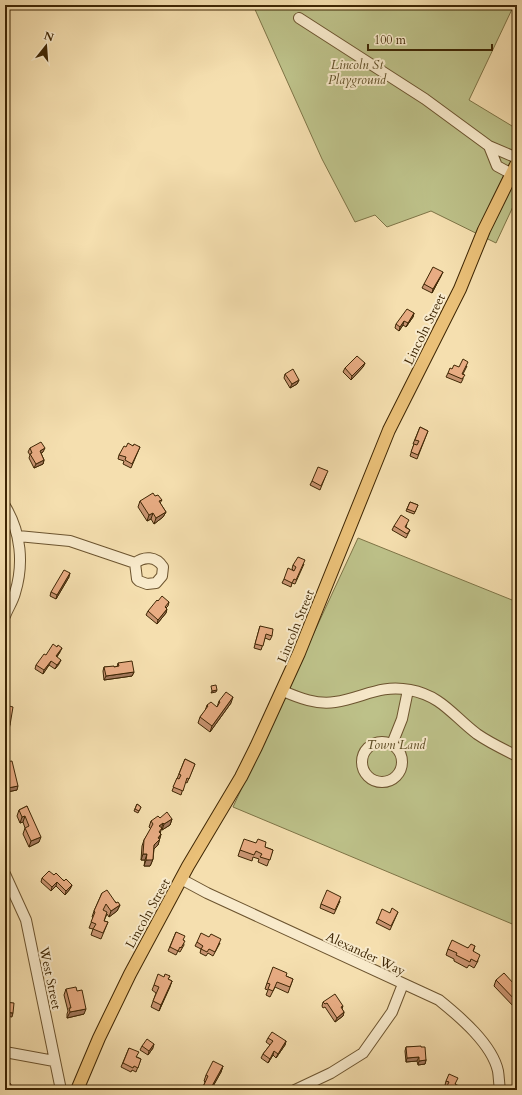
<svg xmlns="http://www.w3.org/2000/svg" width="522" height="1095" font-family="Cardo,serif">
	<rect width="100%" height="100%" fill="#f5dfaf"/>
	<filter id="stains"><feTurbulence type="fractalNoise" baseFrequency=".005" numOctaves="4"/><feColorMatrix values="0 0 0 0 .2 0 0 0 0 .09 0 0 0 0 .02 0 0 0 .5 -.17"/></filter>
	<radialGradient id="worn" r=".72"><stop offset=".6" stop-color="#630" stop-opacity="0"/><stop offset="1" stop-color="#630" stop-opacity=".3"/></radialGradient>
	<path fill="#bdc189" stroke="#7e7446" d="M253,5H514L469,100L517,129V198L496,243L431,211L387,227L375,215L355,222L322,159Z
		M358,538L517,602V926L233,807Z"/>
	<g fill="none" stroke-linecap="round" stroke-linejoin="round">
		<defs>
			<path id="minor" d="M299,18L425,99L489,146L517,158
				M489,146L497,166L512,174
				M5,506C21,532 24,564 15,593C13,601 8,608 5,616
				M18,536L70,541L135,563L137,579L139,581L147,584L156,583L162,576L163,567C156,556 144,556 135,563
				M283,691C299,698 317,705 335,702C363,698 380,684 410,690C442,696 453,716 477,734C490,743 503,749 517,756
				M362 762a20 20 0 1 1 40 0a20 20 0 1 1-40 0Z
				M392,744L402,719L408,690
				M5,874L26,920L61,1090
				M181,879L207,893L439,1000C460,1017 492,1044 498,1071C499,1077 499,1084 500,1090
				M5,1052L54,1061
				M295,1090L331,1073L363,1053L392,1012L403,984"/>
			<path id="major" d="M77,1090L99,1038L130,974L188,866L241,777L256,747L299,653L389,430L460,289L484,230L517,163"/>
		</defs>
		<use href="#minor" stroke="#6c542f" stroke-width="12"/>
		<use href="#major" stroke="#3e2604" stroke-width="14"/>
		<use href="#minor" stroke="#f8eacb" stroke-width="10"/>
		<use href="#major" stroke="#eac078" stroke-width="12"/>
	</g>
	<path fill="#c89471" stroke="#3e2604" d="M441,276L432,293L422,288L424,284Z
		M414,313L413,317L406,327L403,325L399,331L395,328L396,324Z
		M365,363L363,367L351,380L343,372L345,368Z
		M467,366L463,374V379L461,383L446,377L448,373L452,369Z
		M285,374L299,380L297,384L290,388L284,378Z
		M420,427L428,431L417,459L410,456L414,444H413Z
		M133,446L140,447L131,468L123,464L124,461L118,459L119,455L126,447Z
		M30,448L43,452L41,453L44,460L43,464L34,468L29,458L30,455L28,452Z
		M326,475L320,490L310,485L312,481Z
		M162,500L160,503L166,512L163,517L154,524L151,519L147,521L138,507L140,501Z
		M410,502L418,505L414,514L406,511Z
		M407,524L406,527L410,530L406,538L392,530L394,526Z
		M304,564L295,584L292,583L291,587L282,583L284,579L294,571L292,569L293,565Z
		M69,577L56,599L50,596L51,592Z
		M158,601L169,602L168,606L166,608V613L157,624L146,615L148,611Z
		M260,626L272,636L270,640L265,638L261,650L254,648Z
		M60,652L57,657L59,664L55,669L49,665L43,674L35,669L36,665L46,655Z
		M118,663L134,672L132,676L104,680L103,671L104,667H117Z
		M219,701L231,703L210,732L198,723L200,717L205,711L207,705L217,707Z
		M5,705L10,725L9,729L5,728Z
		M185,759L195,764L187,783L185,782L181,795L172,791Z
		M5,762L17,790L7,792L5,785Z
		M137,804L141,807L138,813L134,811Z
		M27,806L39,842L29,847L23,834L25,828L23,822L20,823L17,816L19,810Z
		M160,818L172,819L170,825L162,830L161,829L160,833L161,834L158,845L154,849L153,859L151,864L150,866H144L145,860H141L142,846L144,840L151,829L149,827L151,821Z
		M265,847L273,850L267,866L258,862L259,859L253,857L252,861L238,856L240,850Z
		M54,875L72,885L70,889L65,895L56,886L51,891L41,882L42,878Z
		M102,893L120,905L117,911L109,917L107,914L104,921L108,922L101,939L91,935L93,929L89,928L93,918L92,917L94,911Z
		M340,901L334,914L320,908L321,904Z
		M398,912L390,930L376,923L378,919L390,913Z
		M176,932L183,940L184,945L180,952L178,951L176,955L168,951Z
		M197,942L220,943L213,956L208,953L206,956L200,953L201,949L195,946Z
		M475,946L473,952L478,961L474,968L469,965L467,968L454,961V959L446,955L448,949L468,948Z
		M170,976L168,979L172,981L159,1011L151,1007L156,993L152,990L154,985L164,977Z
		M286,976L293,979L288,993L275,987L270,997L266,995L268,990L265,989L267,983Z
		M496,980L514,984L517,981V1006L515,1008L494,986Z
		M66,989L84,1014L67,1018V1014L68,1011L64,995Z
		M323,1002L343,1006L342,1009L344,1012L343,1016L335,1022L325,1007L323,1008L322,1006Z
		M268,1038L286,1041L285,1045L276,1058L273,1055L268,1063L261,1058L263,1054L270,1045L266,1042Z
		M142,1046L153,1048L148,1055L140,1050Z
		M406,1047H421L426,1060L425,1064L418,1065L417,1061L406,1062L405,1051Z
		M129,1048L137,1057L141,1059L136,1072L132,1070L131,1072L121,1067Z
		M223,1066L221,1072L213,1086V1090H200L201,1087H203L205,1082L204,1081L206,1075Z
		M446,1081L456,1084L447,1086L445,1085Z"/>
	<path fill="#a2785c" stroke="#3e2604" d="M443,272L441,276L432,293L433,289Z
		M414,313L413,317L406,327L408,323Z
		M404,321L403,325L399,331L400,327Z
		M365,363L363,367L351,380L352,376Z
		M299,380L297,384L290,388L292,384Z
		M45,448L43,452L38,455L40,451Z
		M44,460L43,464L34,468L36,464Z
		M166,512L163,517L154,524L156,518Z
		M153,513L151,519L147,521L149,515Z
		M70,573L69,577L56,599L57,595Z
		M167,609L166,613L157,624L158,620Z
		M62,648L60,652L54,660L56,656Z
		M61,660L59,664L55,669L57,665Z
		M51,661L49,665L43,674L44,670Z
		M134,672L132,676L104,680L106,676Z
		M217,690L216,692L211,693L212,691Z
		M233,697L231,703L210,732L212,726Z
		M18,786L17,790L7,792L8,788Z
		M25,816L23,822L20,823L22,817Z
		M172,819L170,825L162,830L164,824Z
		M163,823L160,834L157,838L159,826Z
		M161,834L158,845L152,851L154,845Z
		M41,837L39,842L29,847L31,841Z
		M143,854H147L145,860H141Z
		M153,859L151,864L150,866H144L146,860Z
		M57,882L56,886L51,891L52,887Z
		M72,885L70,889L65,895L66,891Z
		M120,905L117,911L109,917L111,911Z
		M172,981L170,987L159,1011L161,1005Z
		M86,1009L84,1014L67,1018L70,1012Z
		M5,1012L13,1013L12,1017L5,1016Z
		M344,1012L343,1016L335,1022L337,1018Z
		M286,1041L285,1045L276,1058L278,1054Z
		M154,1044L153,1048L148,1055L149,1051Z
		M274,1051L273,1055L268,1063Z
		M419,1057L417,1061L406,1062L407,1058Z
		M426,1060L425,1064L418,1065L419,1061Z
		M223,1066L221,1072L211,1090L212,1086Z
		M12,1086L10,1090H7Z"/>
	<path fill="#e8ac83" stroke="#3e2604" d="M433,267L443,272L433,289L424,284Z
		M407,309L414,313L408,323L404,321L400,327L396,324Z
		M357,356L365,363L352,376L345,368Z
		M463,359L468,362L462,374L465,375L462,379L448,373L450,368L452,369L454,365L459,367Z
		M293,369L299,380L292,384L285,374Z
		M420,427L428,431L418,455L411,452L414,444L417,445L419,441L415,440Z
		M41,442L45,448L40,451L44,460L36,464L30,454L32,453L30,448Z
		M128,443L133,446L134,444L140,447L132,464L125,460L126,457L119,455L124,446L126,447Z
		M318,467L328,471L321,486L312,481Z
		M153,493L155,496L158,495L162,500L159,501L166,512L156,518L153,513L149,515L140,501Z
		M410,502L418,505L415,512L407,509Z
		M401,515L409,520L405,527L410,530L407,534L394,526Z
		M298,557L305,560L296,580L294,579L292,583L284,579L288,568L294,571L296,567L293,565Z
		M64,570L70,573L57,595L51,592Z
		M162,596L169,602L165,607L167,609L158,620L148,611L157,600L158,601Z
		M260,626L273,629L272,636L266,634L263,646L255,644Z
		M53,644L57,647L58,645L62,648L56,656L61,660L57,665L51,661L44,670L36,665L44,654L46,655Z
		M132,661L134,672L106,676L104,667L114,666V667L119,666L118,663Z
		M216,685L217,690L212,691L211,686Z
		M226,692L233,697L212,726L200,717L208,706L207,705L211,702L217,707L220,702L219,701Z
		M5,705L13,707L10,725L5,724Z
		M185,759L195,764L189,779L187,778L183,791L173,787L177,778L179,779L181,775L179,774Z
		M12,761L18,786L8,788L5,775V762Z
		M137,804L141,807L139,811L135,809Z
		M27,806L41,837L31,841L25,828L29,826L25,816L22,817L19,810Z
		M167,812L172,819L164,824L163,823L159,826L162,828L159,832L161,834L158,838L160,839L154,845L153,859L152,860H146L147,854H143L144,840L153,824L151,821L158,816L160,818Z
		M244,839L256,843L258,839L266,842L265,847L273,850L270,860L260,857L262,854L256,851L254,855L240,850Z
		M49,871L54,875L56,873L64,881L66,879L72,885L66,891L57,882L52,887L42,878Z
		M107,890L116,903L118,902L120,905L111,911L106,904L103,910L107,912L104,921L108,922L103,933L93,929L96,924L91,922L95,912L94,911L102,893Z
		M327,890L341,897L335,910L321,904Z
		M392,908L398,912L391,926L378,919L382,909L390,913Z
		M176,932L185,936L183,940L185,941L181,948L180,947L178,951L170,947Z
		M201,933L209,937L211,934L221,939L215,952L209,949L207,952L201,949L203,946L197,942Z
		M452,940L468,948L471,944L475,946L473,951L480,955L477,962L471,959L470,962L456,955L457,953L448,949Z
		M273,967L287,973L286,976L293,979L290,987L277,982L273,991L268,989L270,984L267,983Z
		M504,973L514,984L517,981V1002L496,980Z
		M158,974L164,977L165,974L170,976L168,979L172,981L161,1005L153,1001L159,987L154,985Z
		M76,987L77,991L82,990L86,1009L70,1012L69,1008H71L66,989Z
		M335,994L343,1006L341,1007L344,1012L337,1018L327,1003L325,1004L323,1002Z
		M5,1002L14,1003L13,1013L5,1012Z
		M272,1032L286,1041L278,1054L274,1051L270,1059L263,1054L273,1041L268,1038Z
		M147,1039L154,1044L149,1051L142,1046Z
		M421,1046V1047H425L426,1060L419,1061V1057L407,1058L406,1047Z
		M129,1048L139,1052L136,1057L141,1059L138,1068L134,1066L133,1068L123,1063Z
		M213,1061L223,1066L212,1086H214L213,1090H200L201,1087H203L208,1076L206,1075Z
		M449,1074L458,1078L455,1084L459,1086L458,1090H445L449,1082L446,1081Z
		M5,1076L12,1086L7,1090H5Z"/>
	<g text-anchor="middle" stroke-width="4" stroke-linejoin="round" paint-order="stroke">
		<g font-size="13" font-style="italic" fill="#5e4d25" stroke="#f8eacb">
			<text x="357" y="69">Lincoln St<tspan x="357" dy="15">Playground</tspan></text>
			<text x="396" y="749">Town Land</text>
		</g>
		<g font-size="13" fill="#3e2604" stroke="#f8eacb">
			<text transform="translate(424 329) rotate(-64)" y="5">Lincoln Street</text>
			<text transform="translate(295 626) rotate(-68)" y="5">Lincoln Street</text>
			<text transform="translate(147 913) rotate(-61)" y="5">Lincoln Street</text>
			<text transform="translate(366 953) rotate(25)" y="5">Alexander Way</text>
			<text transform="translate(51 978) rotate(78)" y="5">West Street</text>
		</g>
	</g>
	<rect width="522" height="1095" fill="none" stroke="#f5dfaf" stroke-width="20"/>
	<rect x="6" y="6" width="510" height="1083" fill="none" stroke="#3e2604" stroke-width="2"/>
	<rect x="10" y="10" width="502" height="1075" fill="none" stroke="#3e2604"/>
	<g transform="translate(46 46) rotate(17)" stroke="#f8eacb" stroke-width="3" paint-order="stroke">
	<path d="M0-3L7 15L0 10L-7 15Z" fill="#3e2604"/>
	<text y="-6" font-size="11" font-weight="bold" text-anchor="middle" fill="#3e2604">N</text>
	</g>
	<path d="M368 44v6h124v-6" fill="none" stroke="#3e2604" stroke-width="2"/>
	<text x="374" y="44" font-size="12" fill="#3e2604" stroke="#f8eacb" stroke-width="3" paint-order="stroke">100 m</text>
	<rect width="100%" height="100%" filter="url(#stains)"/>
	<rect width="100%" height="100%" fill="url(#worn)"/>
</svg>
